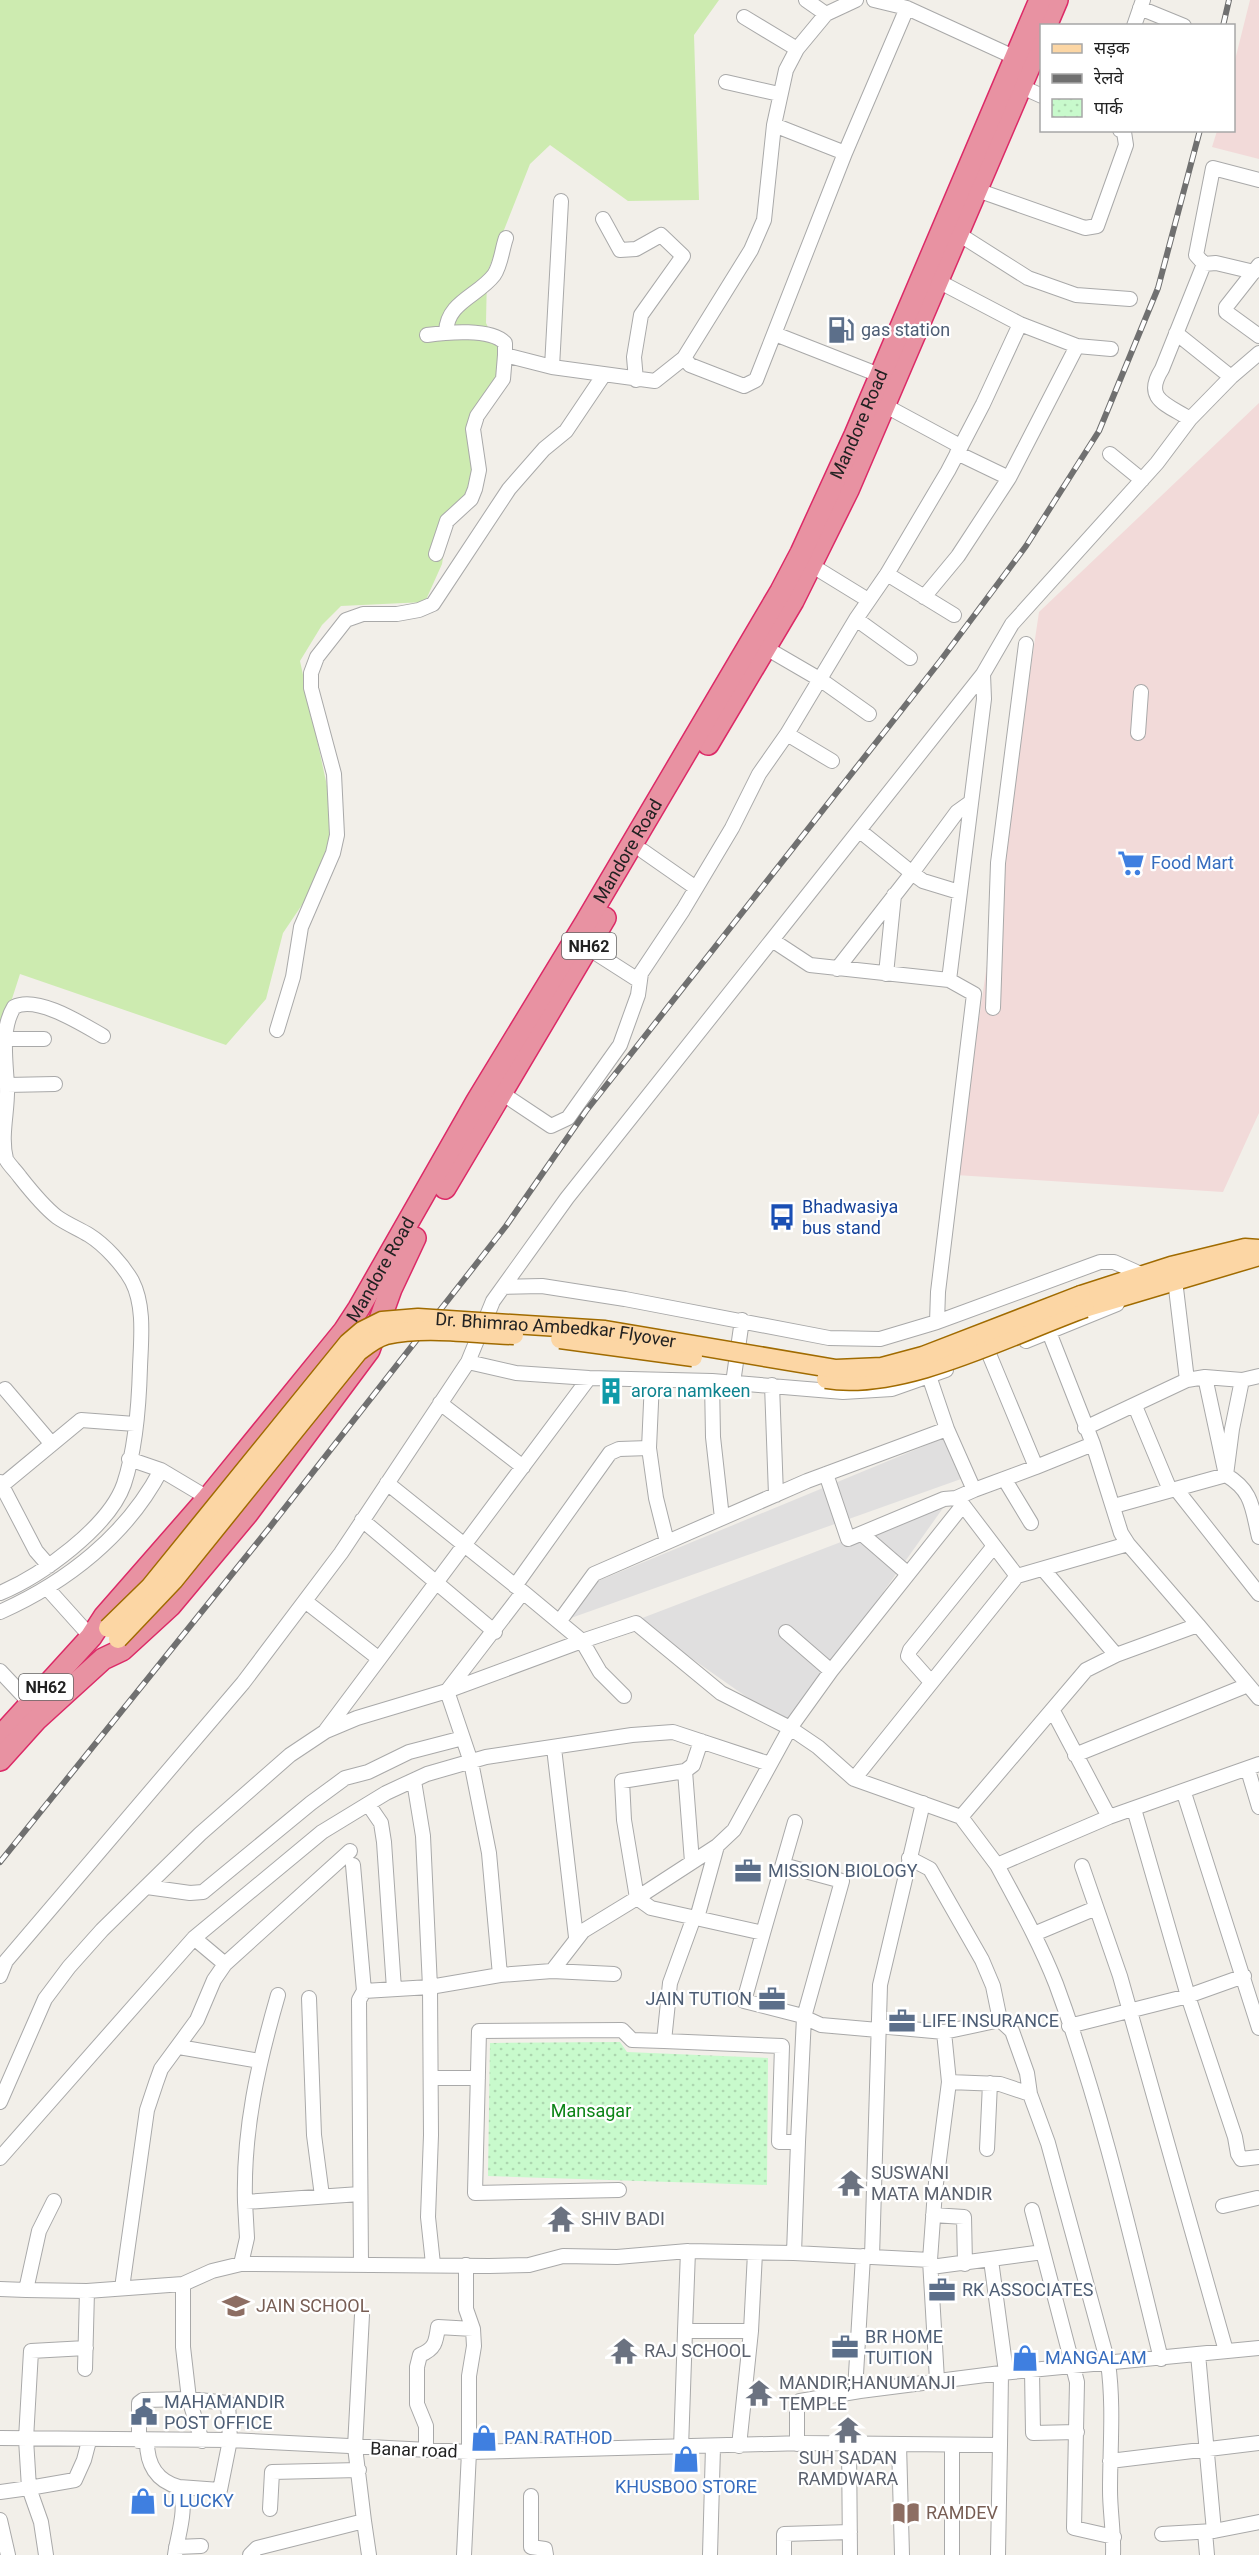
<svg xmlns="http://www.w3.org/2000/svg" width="1259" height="2555" font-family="Roboto,'Noto Sans Devanagari',sans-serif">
	<defs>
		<pattern id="park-dots" width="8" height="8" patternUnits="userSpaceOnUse" patternTransform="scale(1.5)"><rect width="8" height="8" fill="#c8facc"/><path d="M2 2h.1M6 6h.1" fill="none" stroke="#acd6af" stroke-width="1.8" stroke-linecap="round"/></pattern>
	</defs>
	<rect width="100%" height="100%" fill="#f2efe9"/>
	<path fill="#e0dfdf" d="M946,1437L961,1479L571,1618L598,1581Z
		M948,1501L788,1726L637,1620Z"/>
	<path fill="#f2dad9" d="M1250,0H1259V159L1212,147L1217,131L1234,130V64Z
		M1259,403V1113L1223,1192L956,1175L1039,612Z"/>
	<path fill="#cdebb0" d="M0,0H719L694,35L699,200L628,201L550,145L530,164L487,273L486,323L505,363L472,444L478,498L447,532L442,564L425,602L341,606L322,625L300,661L335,823L314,887L283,933L266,999L226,1045L20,974L0,1036Z"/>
	<path fill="url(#park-dots)" d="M620,2042L627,2052L768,2058L767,2185L488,2176L490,2043Z"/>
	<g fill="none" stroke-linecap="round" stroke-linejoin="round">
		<defs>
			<path id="minor" d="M806,0L826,14
				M874,0L907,8L1016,58
				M1140,8L1184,26
				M744,17L797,49
				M1134,26L1143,0
				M726,82L779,94
				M1022,87L1042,96
				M774,125L845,153L907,8
				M1259,180L1213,168L1196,255L1204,264L1162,369C1143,399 1166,404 1190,419L1231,377L1259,353
				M977,190L1085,228L1097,226L1126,145L1124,132L1120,130
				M561,201L552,367L655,381L684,358L751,250L764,220L774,125L786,70L797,49L826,14L856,0
				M603,219L620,250L636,249L661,235L683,256L641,315L634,357L636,380
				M957,233L1028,278L1076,295L1130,299
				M1204,264L1216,263L1254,272
				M1259,265L1226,307V312L1259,336
				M938,281L1020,324L1077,346L1111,349
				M446,332C447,302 478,296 494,275C501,265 502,249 506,238
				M1176,333L1231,377
				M775,334L887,378
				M427,335C447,332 491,328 505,343V355
				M684,358L690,365L744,386L756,380L845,153
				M884,405L960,446
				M957,453L1009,478L1077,346
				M1110,454L1142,480
				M436,554L447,521L471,499L475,489L479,470L473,429L477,416L503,379L505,355L552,367
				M811,565L868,600
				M887,574L954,615
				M924,597L958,556L1009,478
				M856,619L910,658
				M766,648L821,680L869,714
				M1138,733L1141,692
				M787,734L832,761
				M860,831L912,873L957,812L971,802
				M643,851L696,888
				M772,940L983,674
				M588,948L638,980
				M837,969L912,873L923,881L959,892
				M886,974L894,895
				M993,1008L998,863L1026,644
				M277,1030L293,977L301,927L333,853L337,835L334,774L311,688V673L317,657L346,620L363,614H397L419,610L433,604L509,489L544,449L566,431L603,376
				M4,1039H44
				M7,1085L55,1084
				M500,1092L551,1126L568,1118L620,1045L638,995L641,973L683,910L732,828L759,774L787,734L856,619L887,574L948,471L983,404L1020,324
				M1175,1280L1187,1380
				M503,1287L542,1286L625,1299L829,1338L880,1339L937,1322L1100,1262H1114L1143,1275
				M937,1322L938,1292L974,994L949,980
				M1026,1341L1117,1304
				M468,1362L516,1373L589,1378L712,1381L843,1392L892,1389L946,1370
				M929,1376L947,1429
				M1205,1377L1242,1380L1232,1429L1226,1475C1253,1491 1252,1508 1259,1537
				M1242,1380L1259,1376
				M712,1381L713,1437L722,1518
				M733,1383L742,1320
				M772,1385L776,1495
				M5,1389L51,1443
				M440,1403L523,1467
				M1135,1406L1170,1490
				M1085,1428L1187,1380L1205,1377L1226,1475L1114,1506
				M649,1448L656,1498L667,1542
				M1036,1467L1093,1444L1049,1332
				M161,1470L208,1498
				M826,1474L848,1539L944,1499L956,1498L963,1505L831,1671L790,1728L818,1747L854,1779L1017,1576L1128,1544L1121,1533L1093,1444
				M1005,1480L1031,1523
				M0,1482L36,1551L49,1566
				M0,1487L81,1420L135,1424
				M1176,1489L1259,1594
				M974,1490L1036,1467L989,1354
				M963,1505L1017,1576
				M362,1520L495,1632
				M862,1534L907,1573
				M1043,1569L1116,1655
				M515,1586L610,1453L619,1449L649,1448L652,1381
				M47,1588L91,1637
				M523,1592L582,1641L447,1691L471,1762L489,1853L500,1975L552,1971L583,1931L637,1898L624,1820L622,1781L685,1771
				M0,1593C41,1576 109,1527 124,1484C136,1448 139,1404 140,1367C141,1340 145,1306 132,1281C123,1265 105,1245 89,1235C79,1229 67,1224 57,1217C43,1206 31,1191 20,1177C16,1171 9,1165 6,1159C0,1135 8,1111 7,1087C6,1061 0,1030 14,1007C37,995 82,1024 103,1036
				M305,1601L378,1658
				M0,1612C67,1582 127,1535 161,1470L129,1459
				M559,1622L594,1574L807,1481L947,1429L974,1490L956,1498
				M1198,1625L1259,1698
				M786,1632L831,1671
				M0,1671L31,1704
				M931,1682L908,1656L910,1650L994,1546
				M624,1696L600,1672L582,1641L636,1623L721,1693L790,1728L734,1830L717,1846L637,1898L651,1908L763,1933L795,1822
				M1053,1711L1109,1817L1259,1764
				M326,1730L589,1378
				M554,1748L576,1937
				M1075,1755L1248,1685
				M1248,1770L1259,1807
				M854,1779L961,1817L1086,1670L1116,1655L1198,1625L1128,1544
				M1184,1793L1259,2028
				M368,1804L381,1823L384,1842L394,1989
				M1134,1809L1188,1996L1235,2137L1238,2154L1241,2159L1259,2157
				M961,1817L997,1865L1109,1817
				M909,1858L930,1869L982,1960L993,1986L1000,2020L1012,2031L1027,2073L1030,2094
				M692,1862L685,1771L693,1765L701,1741
				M353,1865L364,1991
				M783,1865L842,1881L804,2017L798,2142
				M997,1865C1018,1904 1040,1943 1056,1984C1101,2106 1130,2233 1161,2359
				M1082,1866L1120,1976L1226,2351
				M147,1887L190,1893L203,1892L311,1803L345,1778L368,1772L409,1752L463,1738
				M694,1917L670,1983L664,2041L782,2046L779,2142H798L794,2253L872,2257L880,1985L923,1803
				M697,1918L717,1846
				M763,1933L744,2001L799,2015L821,2025L878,2030
				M1034,1934L1096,1908
				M194,1938L225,1964
				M552,1971L614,1974
				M0,1976L6,1961L243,1683L341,1553L468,1362L493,1301L567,1198L772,940L810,965L949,980L984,699L983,674L1012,624L1157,463L1190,419
				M309,1998L314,2135L322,2196
				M878,2026L944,2032L949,2082L935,2191L930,2260
				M1069,2026L1188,1996L1244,1976
				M944,2032L1000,2020
				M179,2047L259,2061
				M431,2078H478
				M949,2082L1000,2084L1030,2094L1048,2143L1108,2363C1114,2405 1110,2447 1110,2490C1110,2512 1114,2533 1113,2555
				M0,2102L45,1999L69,1967L102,1930L200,1834L290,1755L326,1731L357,1718L447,1691L523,1592L387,1483
				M987,2149L990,2083
				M0,2158L194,1938L322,1832L386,1793L427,1774L486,1757L632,1735L673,1732L770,1764
				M619,2190L475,2193L479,2031L622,2030L632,2040L664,2041
				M245,2202C243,2130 258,2064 278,1995
				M1223,2206L1257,2198
				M1032,2210L1043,2252
				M933,2215L964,2217L965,2264
				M688,2251L685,2331H751L755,2253
				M872,2257L930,2260L937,2380
				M991,2260L1006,2372
				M241,2264L247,2238L245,2202L360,2194
				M433,2264L428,2217L431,2135L430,1987L500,1975
				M361,2265L359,2000L364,1991L430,1987L423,1836L414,1781
				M931,2267L1043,2252L1077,2382L1074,2528L1114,2537
				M183,2284L212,2271L241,2264L489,2266L529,2265L563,2256L617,2257L688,2251L794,2253
				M122,2288L147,2110L156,2083L161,2069L197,2020L214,1980L225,1964L350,1851
				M0,2289L26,2290L39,2231L54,2201
				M26,2290L87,2291L183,2284V2347L189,2399L228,2403L230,2440L220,2490L179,2487
				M1198,2354L1214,2531L1259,2522
				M85,2369L87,2291
				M1032,2370L1033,2433L1077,2432
				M855,2391L863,2256
				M0,2438L230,2440L469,2452L804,2443L1000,2445L1001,2373L1259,2348
				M139,2441V2403L143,2400L189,2399L202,2441
				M147,2442C147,2464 156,2481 179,2487C188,2509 178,2533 175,2555
				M797,2444V2408L800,2401L860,2391L1001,2373
				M849,2444L850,2555
				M899,2444L902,2555
				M952,2445V2555
				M739,2446L751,2331
				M681,2448L685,2331
				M426,2450V2426L417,2404V2367L420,2355C435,2349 436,2342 438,2327L473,2329
				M1110,2461L1259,2443
				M0,2492L29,2488L26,2439L31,2351L86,2348
				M531,2496V2547L545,2549L546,2555
				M270,2509L272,2472L359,2470
				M0,2520L8,2555
				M364,2521L369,2555
				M1205,2532L1207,2555
				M1162,2534L1214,2531
				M176,2547L201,2546
				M46,2555L41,2522L29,2488L75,2480L84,2460L89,2441
				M250,2555L257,2548L364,2521L355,2447L362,2315
				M464,2555L469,2452V2376L474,2346L473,2329L466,2309V2265
				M710,2555L713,2447
				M784,2555V2534L850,2532
				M998,2555L1000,2445"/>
			<path id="major" d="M1081,1295L1171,1266L1245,1248L1259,1249
				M1085,1308L1259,1256"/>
			<g id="highway">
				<path d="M1046,26L1057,0"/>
				<path d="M708,744L793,601L848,490L1042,37"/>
				<path d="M445,1188L605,918"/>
				<path id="s1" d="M0,1737L91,1637L104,1617L208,1498L344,1331L359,1308L477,1101L586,922L781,591L801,553L855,435L1040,0"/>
				<path d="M0,1760L36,1720L103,1659L122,1650L170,1606L247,1514L369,1350L391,1289L415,1238"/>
			</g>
		</defs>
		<use href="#minor" stroke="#a9a9a9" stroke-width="16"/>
		<use href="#major" stroke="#a06b00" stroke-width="21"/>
		<use href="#highway" stroke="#dc2a67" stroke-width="24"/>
		<use href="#minor" stroke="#fff" stroke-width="14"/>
		<use href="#major" stroke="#fcd6a4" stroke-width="18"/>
		<use href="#highway" stroke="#e892a2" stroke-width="21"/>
		<defs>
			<path id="rail" d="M1223,26L1229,0
				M0,1862L270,1527L506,1226L586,1111L941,660L1026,546L1099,431L1158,288L1200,130"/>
		</defs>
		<use href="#rail" stroke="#707070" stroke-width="6"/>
		<use href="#rail" stroke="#fff" stroke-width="4" stroke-dasharray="11" stroke-linecap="butt"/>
		<defs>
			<g id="major-bridge">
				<path d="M560,1339L693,1357"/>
				<path d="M826,1379C903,1392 1012,1334 1085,1308"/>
				<path id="s2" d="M108,1628L150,1587L348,1343L362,1331L382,1321L418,1318L605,1330L836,1369L882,1367L923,1356L1081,1295"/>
				<path d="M118,1639L174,1580L358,1352C367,1345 375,1338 386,1335C426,1326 473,1334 514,1335"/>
			</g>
		</defs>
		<use href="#major-bridge" stroke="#a06b00" stroke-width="21" stroke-linecap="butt"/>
		<use href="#major-bridge" stroke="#fcd6a4" stroke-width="18"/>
	</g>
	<defs>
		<symbol id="fuel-bare" viewBox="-9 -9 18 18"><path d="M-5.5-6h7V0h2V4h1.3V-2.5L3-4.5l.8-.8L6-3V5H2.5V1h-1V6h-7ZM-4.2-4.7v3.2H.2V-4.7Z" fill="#5c6f8a" stroke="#fff" stroke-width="2.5" paint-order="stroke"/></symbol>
		<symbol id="supermarket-bare" viewBox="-9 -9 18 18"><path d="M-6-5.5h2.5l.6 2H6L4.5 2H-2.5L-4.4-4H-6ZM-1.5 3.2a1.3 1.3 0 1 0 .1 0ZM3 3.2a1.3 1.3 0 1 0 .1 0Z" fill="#3f7fe0" stroke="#fff" stroke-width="2.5" paint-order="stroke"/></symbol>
		<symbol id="bus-bare" viewBox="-9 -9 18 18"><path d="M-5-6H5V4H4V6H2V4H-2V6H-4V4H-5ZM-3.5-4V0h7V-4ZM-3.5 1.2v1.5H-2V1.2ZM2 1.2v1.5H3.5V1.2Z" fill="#1a4fb4" stroke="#fff" stroke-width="2.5" paint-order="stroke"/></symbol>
		<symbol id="building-bare" viewBox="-9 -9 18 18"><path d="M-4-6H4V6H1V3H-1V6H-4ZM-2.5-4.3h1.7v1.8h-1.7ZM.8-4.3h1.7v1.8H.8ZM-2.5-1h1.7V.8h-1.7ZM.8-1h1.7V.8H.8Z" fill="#0f9aa8" stroke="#fff" stroke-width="2.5" paint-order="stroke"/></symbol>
		<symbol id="office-bare" viewBox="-9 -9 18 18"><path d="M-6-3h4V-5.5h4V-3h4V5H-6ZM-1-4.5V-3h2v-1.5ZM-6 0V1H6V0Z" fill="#5c6f8a" stroke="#fff" stroke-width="2.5" paint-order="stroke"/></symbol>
		<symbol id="temple-bare" viewBox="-9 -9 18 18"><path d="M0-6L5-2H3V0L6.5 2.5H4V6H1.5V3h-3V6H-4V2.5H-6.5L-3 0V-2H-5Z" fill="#6b7280" stroke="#fff" stroke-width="2.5" paint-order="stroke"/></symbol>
		<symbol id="school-bare" viewBox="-9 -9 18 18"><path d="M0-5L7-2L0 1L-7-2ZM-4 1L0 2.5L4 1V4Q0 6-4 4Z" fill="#8d6e63" stroke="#fff" stroke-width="2.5" paint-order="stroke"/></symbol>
		<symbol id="shop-bare" viewBox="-9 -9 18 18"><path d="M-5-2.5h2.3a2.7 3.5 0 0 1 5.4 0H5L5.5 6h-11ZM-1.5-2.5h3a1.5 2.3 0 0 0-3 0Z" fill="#3f7fe0" stroke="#fff" stroke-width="2.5" paint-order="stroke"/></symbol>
		<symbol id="civic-bare" viewBox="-9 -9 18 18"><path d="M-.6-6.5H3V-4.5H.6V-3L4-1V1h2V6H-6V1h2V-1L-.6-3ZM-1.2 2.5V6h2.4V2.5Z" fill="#5c6f8a" stroke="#fff" stroke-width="2.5" paint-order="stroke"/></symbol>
		<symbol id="library-bare" viewBox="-9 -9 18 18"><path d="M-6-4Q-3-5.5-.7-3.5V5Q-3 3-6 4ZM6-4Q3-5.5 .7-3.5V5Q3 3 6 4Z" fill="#8d6e63" stroke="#fff" stroke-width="2.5" paint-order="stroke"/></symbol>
	</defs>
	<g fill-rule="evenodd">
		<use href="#fuel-bare" x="822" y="311" width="38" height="38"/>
		<use href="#supermarket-bare" x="1112" y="844" width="38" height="38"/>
		<use href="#bus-bare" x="763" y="1198" width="38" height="38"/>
		<use href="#building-bare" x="592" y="1372" width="38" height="38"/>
		<use href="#office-bare" x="729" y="1852" width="38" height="38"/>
		<use href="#office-bare" x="753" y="1980" width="38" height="38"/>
		<use href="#office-bare" x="883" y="2002" width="38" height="38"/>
		<use href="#temple-bare" x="832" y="2164" width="38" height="38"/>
		<use href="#temple-bare" x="542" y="2200" width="38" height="38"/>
		<use href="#office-bare" x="923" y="2271" width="38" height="38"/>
		<use href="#school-bare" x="217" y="2287" width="38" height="38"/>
		<use href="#office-bare" x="826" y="2328" width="38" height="38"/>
		<use href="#temple-bare" x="605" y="2332" width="38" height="38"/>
		<use href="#shop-bare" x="1006" y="2339" width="38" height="38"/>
		<use href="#temple-bare" x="740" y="2374" width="38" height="38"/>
		<use href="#civic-bare" x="125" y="2393" width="38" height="38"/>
		<use href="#temple-bare" x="829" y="2411" width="38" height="38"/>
		<use href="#shop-bare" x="465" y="2419" width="38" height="38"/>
		<use href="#shop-bare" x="667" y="2440" width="38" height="38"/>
		<use href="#shop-bare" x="124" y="2482" width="38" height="38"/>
		<use href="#library-bare" x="887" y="2494" width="38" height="38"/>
	</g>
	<g text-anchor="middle" stroke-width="4.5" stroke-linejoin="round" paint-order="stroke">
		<g fill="#fff" stroke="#646464" stroke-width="1.5">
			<rect x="562" y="933" width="54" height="26" rx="4.5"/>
			<rect x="19" y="1674" width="54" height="26" rx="4.5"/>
		</g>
		<g font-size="16" font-weight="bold" fill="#222">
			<text x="589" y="952">NH62</text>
			<text x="46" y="1693">NH62</text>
		</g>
		<g font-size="18" fill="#4e5e75" stroke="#fff" text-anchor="start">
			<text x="861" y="336">gas station</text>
			<text x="768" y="1877">MISSION BIOLOGY</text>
			<text x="752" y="2005" text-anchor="end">JAIN TUTION</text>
			<text x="922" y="2027">LIFE INSURANCE</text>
			<text x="962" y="2296">RK ASSOCIATES</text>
			<text x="865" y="2343">BR HOME<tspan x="865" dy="21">TUITION</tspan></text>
			<text x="164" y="2408">MAHAMANDIR<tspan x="164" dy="21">POST OFFICE</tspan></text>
		</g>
		<g font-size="18" fill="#222" stroke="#fff">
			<text dy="6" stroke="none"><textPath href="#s1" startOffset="1576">Mandore Road</textPath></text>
			<text dy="6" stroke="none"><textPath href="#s1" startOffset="1090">Mandore Road</textPath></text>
			<text dy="6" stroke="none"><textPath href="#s1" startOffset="604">Mandore Road</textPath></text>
			<text dy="6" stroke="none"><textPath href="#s2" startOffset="588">Dr. Bhimrao Ambedkar Flyover</textPath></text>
			<text transform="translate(414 2450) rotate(2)" y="6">Banar road</text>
		</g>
		<g font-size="18" fill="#366cbe" stroke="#fff" text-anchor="start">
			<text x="1151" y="869">Food Mart</text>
			<text x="1045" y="2364">MANGALAM</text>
			<text x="504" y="2444">PAN RATHOD</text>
			<text x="686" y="2493" text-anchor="middle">KHUSBOO STORE</text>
			<text x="163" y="2507">U LUCKY</text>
		</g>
		<g font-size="18" fill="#164399" stroke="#fff" text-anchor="start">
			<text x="802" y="1213">Bhadwasiya<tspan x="802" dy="21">bus stand</tspan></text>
		</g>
		<g font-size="18" fill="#0d838f" stroke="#fff" text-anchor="start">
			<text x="631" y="1397">arora namkeen</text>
		</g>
		<g font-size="18" fill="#0c8416" stroke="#fff">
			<text x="591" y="2117">Mansagar</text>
		</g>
		<g font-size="18" fill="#5b616d" stroke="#fff" text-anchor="start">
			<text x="871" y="2179">SUSWANI<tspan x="871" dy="21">MATA MANDIR</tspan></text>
			<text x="581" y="2225">SHIV BADI</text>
			<text x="644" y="2357">RAJ SCHOOL</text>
			<text x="779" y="2389">MANDIR;HANUMANJI<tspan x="779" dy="21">TEMPLE</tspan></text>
			<text x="848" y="2464" text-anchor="middle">SUH SADAN<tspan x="848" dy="21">RAMDWARA</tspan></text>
		</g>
		<g font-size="18" fill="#785e54" stroke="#fff" text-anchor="start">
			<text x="256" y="2312">JAIN SCHOOL</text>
			<text x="926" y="2519">RAMDEV</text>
		</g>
	</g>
	<rect x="1040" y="24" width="195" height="108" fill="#ffffff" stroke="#a7a7a7" stroke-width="1.5"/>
	<rect x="1052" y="44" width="30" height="9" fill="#fcd6a4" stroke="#a7a7a7" stroke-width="1.5"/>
	<text x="1094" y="54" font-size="18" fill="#222222">सड़क</text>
	<rect x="1052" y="74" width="30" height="9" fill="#707070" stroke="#a7a7a7" stroke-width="1.5"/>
	<text x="1094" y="84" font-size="18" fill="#222222">रेलवे</text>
	<rect x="1052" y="99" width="30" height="18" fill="url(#park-dots)" stroke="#a7a7a7" stroke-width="1.5"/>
	<text x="1094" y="114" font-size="18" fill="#222222">पार्क</text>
</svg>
